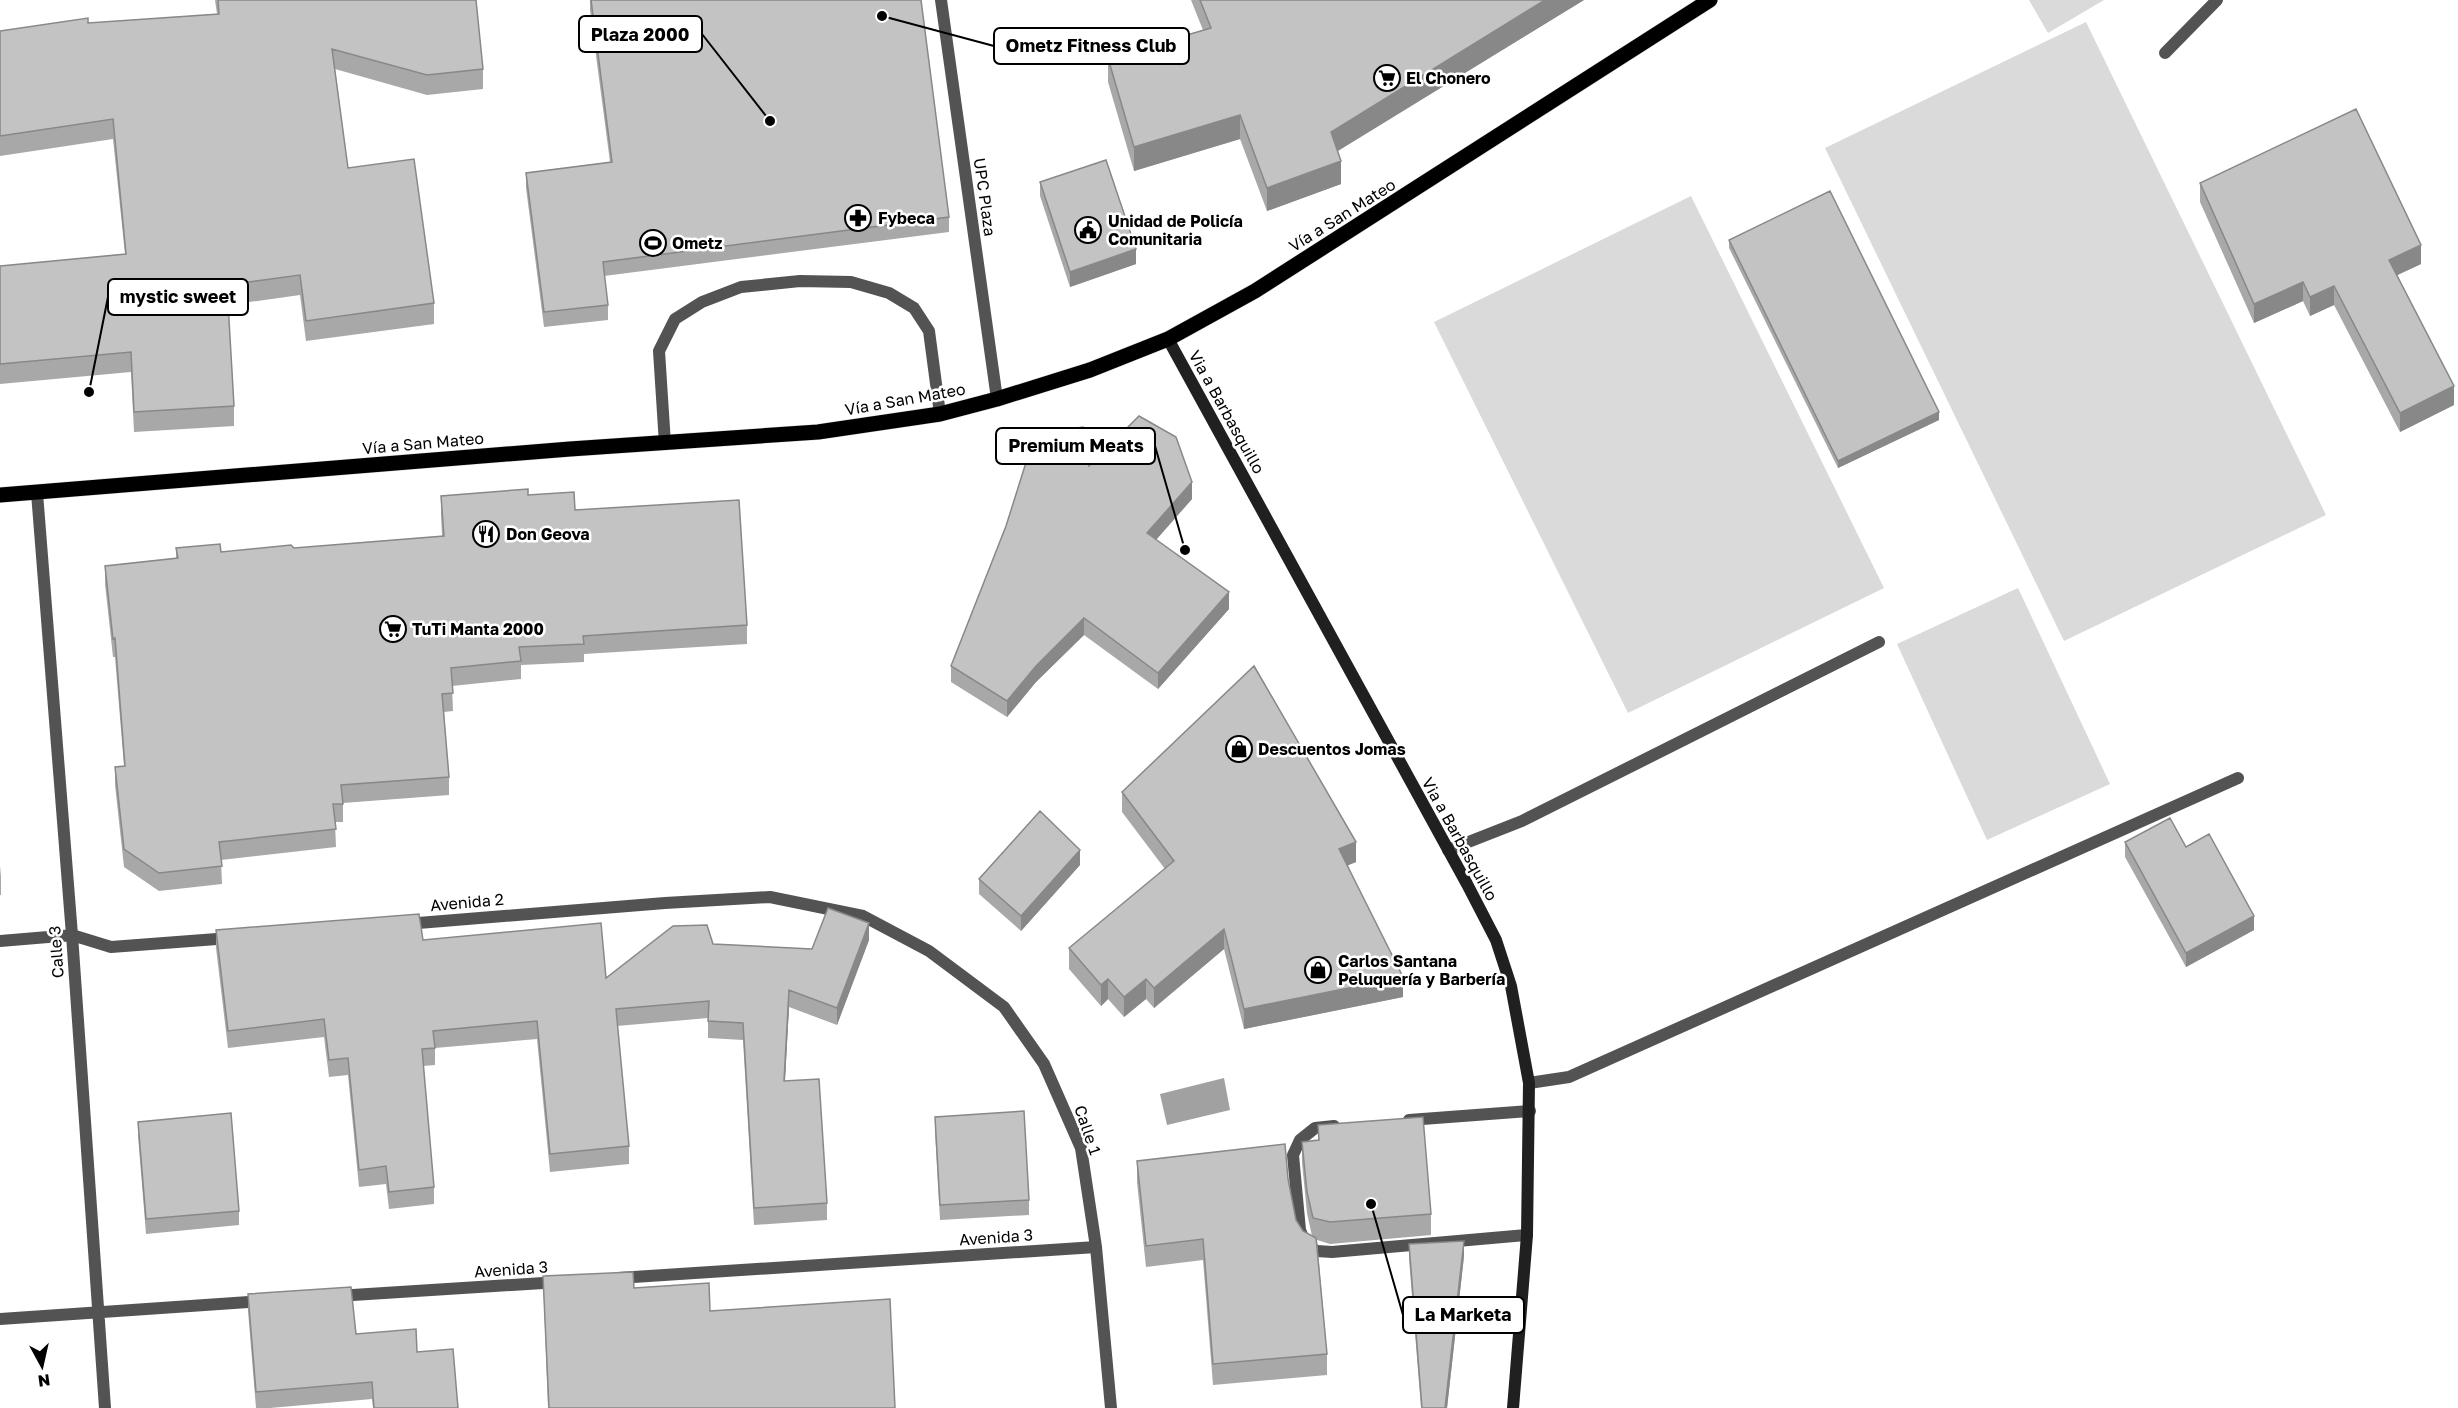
<svg xmlns="http://www.w3.org/2000/svg" width="2458" height="1408" font-family="'Golos Text',sans-serif">
	<rect width="100%" height="100%" fill="#fff"/>
	<path fill="#dadada" d="M2029,0H2104L2048,33Z
		M2086,22L2326,515L2064,641L1825,148Z
		M1691,196L1884,588L1628,713L1434,322Z
		M2018,588L2110,784L1987,840L1897,644Z"/>
	<path fill="#a1a1a1" d="M1224,1078L1230,1110L1167,1125L1160,1094Z"/>
	<g fill="none" stroke-linecap="round" stroke-linejoin="round">
		<defs>
			<path id="primary" d="M0,495L570,449L818,432L940,414L997,399L1090,370L1168,339L1255,291L1710,0"/>
		</defs>
		<use href="#primary" stroke="#dbdbdb" stroke-width="16"/>
		<path stroke="#535353" stroke-width="12" d="M2165,53L2217,0
			M665,444L659,351L675,319L702,302L741,287L800,281L851,282L889,293L914,308L929,331L940,414
			M1448,850L1522,821L1879,642
			M1529,1083L1569,1077L2238,778
			M1409,1120L1530,1111
			M1334,1126L1315,1128L1300,1140L1293,1155L1300,1230L1306,1245L1317,1251L1332,1252L1527,1235"/>
		<path stroke="#535353" stroke-width="12" d="M941,0L997,399
			M37,493L72,935L105,1408
			M406,924L665,903L770,897L863,916L929,951L1004,1007L1044,1064L1081,1148L1096,1247L1111,1408
			M0,941L72,935L111,947L230,938
			M618,1278L1096,1247
			M337,1296L559,1282
			M0,1319L263,1301"/>
		<path stroke="#202020" stroke-width="12" d="M1168,339L1467,884L1496,940L1511,986L1529,1083L1527,1235L1513,1408"/>
		<use href="#primary" stroke="#000" stroke-width="15"/>
	</g>
	<path fill="#a8a8a8" d="M215,0H476L483,69V89L427,95L335,69L348,168L434,303V324L306,341L300,295L228,305L234,406V426L134,432L131,372L0,384V266L125,254L113,139L0,156V31L88,23L217,14Z
		M590,0H921L949,217V232L604,276L608,305V320L544,327L526,188V173L610,162L590,10Z
		M1191,0H1584L1338,151L1341,184L1267,211L1240,139L1134,171L1108,82V58L1203,30Z
		M1040,182L1136,264L1070,287L1040,196Z
		M2200,183L2421,264L2397,275L2454,405L2400,432L2334,305L2310,316L2303,301L2254,323L2200,202Z
		M1729,240L1939,420L1838,468L1729,248Z
		M1089,466L1192,499L1156,540L1229,609L1158,689L1084,635L1036,682L1007,717L951,682V666Z
		M528,495L575,510L747,625V644L584,654V662L521,665V679L452,686L453,711L444,712L449,777V795L343,803V822H335L336,847L221,860L222,884L159,891L124,867L115,785V767L124,766L115,657H113L105,584V566L176,559V548L221,552L294,548L442,536L441,514V496Z
		M1122,792L1356,862L1348,865L1403,997L1244,1029L1224,949L1154,1008L1146,999L1124,1017L1108,999L1101,1006L1069,969V948L1165,869L1122,812Z
		M2125,842L2186,847L2254,930L2186,967L2125,857Z
		M1080,865L1021,931L979,894V879Z
		M0,866L1,877V895H0Z
		M216,930L423,940L606,978L713,944L812,949L869,940L837,1025L789,1007L785,1081L827,1203V1220L754,1225L743,1040L708,1038V1018L617,1026L629,1146V1164L550,1172L537,1039L435,1048V1065L423,1066L434,1187V1204L389,1209L386,1184L359,1187L348,1075L329,1077L324,1037L228,1048L216,948Z
		M935,1117L1029,1200V1215L940,1220L935,1132Z
		M138,1122L239,1211V1225L146,1234L138,1136Z
		M1318,1125L1431,1214V1235L1330,1244L1317,1240L1327,1354V1375L1213,1385L1203,1260L1146,1267L1137,1182V1161L1288,1179L1296,1220L1303,1231L1312,1236L1307,1213L1302,1163V1142L1318,1140Z
		M1409,1244L1464,1256L1447,1408H1421L1409,1259Z
		M543,1276L634,1288L710,1311L895,1408H548Z
		M248,1294L356,1334L417,1352L458,1408H373L372,1399L270,1408H256L248,1311Z"/>
	<path fill="#888" d="M1545,0H1584L1331,155V132Z
		M1240,115V139L1134,171V147Z
		M1341,161V184L1267,211V188Z
		M2421,245V264L2389,279V260Z
		M1136,249V264L1070,287V272Z
		M2303,282V301L2254,323V304Z
		M2334,286V305L2310,316V297Z
		M2454,386V405L2400,432V413Z
		M1939,412V420L1838,468V461Z
		M1192,482V499L1147,550V533Z
		M1229,592V609L1158,689V673Z
		M1084,618V635L1036,682L1007,717V701L1036,666Z
		M1356,842V862L1339,869V849Z
		M1080,850V865L1021,931V916Z
		M2254,916V930L2186,967V953Z
		M869,923V940L837,1025V1008Z
		M1224,929V949L1154,1008V988Z
		M1403,977V997L1244,1029V1009Z
		M1108,979V999L1101,1006V985Z
		M1146,979V999L1124,1017V997Z
		M789,990V1007L784,1098V1081Z
		M1464,1241V1256L1447,1408H1445Z"/>
	<path fill="#c3c3c3" stroke="#888" stroke-width="1.5" d="M218,0H476L483,69L427,75L332,49L348,168L414,159L434,303L306,321L300,275L227,285L234,406L134,412L131,352L0,364V266L126,254L113,119L0,136V31L88,18V23L219,14Z
		M591,0H921L949,217L603,262L608,305L544,312L526,173L612,162Z
		M1200,0H1545L1331,132L1341,161L1267,188L1240,115L1134,147L1108,58L1211,28Z
		M2356,109L2421,245L2389,260L2454,386L2400,413L2334,286L2310,297L2303,282L2254,304L2200,183Z
		M1106,160L1136,249L1070,272L1040,182Z
		M1830,191L1939,412L1838,461L1729,240Z
		M1139,416L1176,437L1192,482L1147,533L1229,592L1158,673L1084,618L1036,666L1007,701L951,666L1006,526L1035,434L1083,427L1089,466Z
		M528,489V495L574,492L575,510L739,500L747,625L583,636L584,644L519,647L521,661L451,668L453,693L442,694L449,777L341,785L343,804H333L336,829L219,842L222,866L159,873L124,849L115,767L125,766L115,638L113,639L105,566L178,558L176,548L220,544L221,552L291,545L294,548L444,536L441,496Z
		M1254,666L1356,842L1339,849L1403,977L1244,1009L1224,929L1154,988L1146,979L1124,997L1108,979L1101,985L1069,948L1174,861L1122,792Z
		M1040,811L1080,850L1021,916L979,879Z
		M2170,818L2186,847L2209,834L2254,916L2186,953L2125,842Z
		M828,908L869,923L837,1008L789,990L784,1081L819,1079L827,1203L754,1208L743,1023L708,1021L709,1001L616,1009L629,1146L550,1154L537,1021L433,1031L435,1048L422,1049L434,1187L389,1192L386,1166L359,1170L348,1058L329,1060L324,1019L228,1031L216,930L419,914L423,940L601,923L606,978L673,926L707,925L713,944L812,949Z
		M1024,1111L1029,1200L940,1205L935,1117Z
		M231,1113L239,1211L146,1219L138,1122Z
		M1423,1117L1431,1214L1330,1222L1313,1218L1307,1192L1302,1142L1319,1140L1318,1125Z
		M1285,1144L1288,1179L1296,1220L1303,1231L1316,1238L1327,1354L1213,1364L1203,1239L1146,1246L1137,1161Z
		M1464,1241L1445,1408H1422L1409,1244Z
		M633,1272L634,1288L709,1283L710,1311L890,1299L895,1408H549L543,1276Z
		M351,1287L356,1334L416,1329L417,1352L453,1349L458,1408H374L372,1382L256,1392L248,1294Z"/>
	<defs>
		<symbol id="supermarket-ring" viewBox="-11 -11 22 22"><circle r="9.5" fill="#fff" stroke="#000" stroke-width="1.5"/><path d="M-6-5.5h2.5l.6 2H6L4.5 2H-2.5L-4.4-4H-6ZM-1.5 3.2a1.3 1.3 0 1 0 .1 0ZM3 3.2a1.3 1.3 0 1 0 .1 0Z" fill="#000"/></symbol>
		<symbol id="pharmacy-ring" viewBox="-11 -11 22 22"><circle r="9.5" fill="#fff" stroke="#000" stroke-width="1.5"/><path d="M-2-6h4v4h4v4h-4v4h-4v-4h-4v-4h4Z" fill="#000"/></symbol>
		<symbol id="civic-ring" viewBox="-11 -11 22 22"><circle r="9.5" fill="#fff" stroke="#000" stroke-width="1.5"/><path d="M-.6-6.5H3V-4.5H.6V-3L4-1V1h2V6H-6V1h2V-1L-.6-3ZM-1.2 2.5V6h2.4V2.5Z" fill="#000"/></symbol>
		<symbol id="stadium-ring" viewBox="-11 -11 22 22"><circle r="9.5" fill="#fff" stroke="#000" stroke-width="1.5"/><path d="M0-5a6.5 5 0 1 0 0 10a6.5 5 0 1 0 0-10ZM-3.5-1.8h7v3.6h-7Z" fill="#000"/></symbol>
		<symbol id="restaurant-ring" viewBox="-11 -11 22 22"><circle r="9.5" fill="#fff" stroke="#000" stroke-width="1.5"/><path d="M-5-6h1v4h1v-4h1v4h1v-4h1v5L-1.5 .5V6h-2V.5L-5-1ZM5-6V6H3V1.5H1.5Q1.5-4 5-6Z" fill="#000"/></symbol>
		<symbol id="shop-ring" viewBox="-11 -11 22 22"><circle r="9.5" fill="#fff" stroke="#000" stroke-width="1.5"/><path d="M-5-2.5h2.3a2.7 3.5 0 0 1 5.4 0H5L5.5 6h-11ZM-1.5-2.5h3a1.5 2.3 0 0 0-3 0Z" fill="#000"/></symbol>
	</defs>
	<g fill-rule="evenodd">
		<use href="#supermarket-ring" x="1372" y="63" width="30" height="30"/>
		<use href="#pharmacy-ring" x="843" y="203" width="30" height="30"/>
		<use href="#civic-ring" x="1073" y="215" width="30" height="30"/>
		<use href="#stadium-ring" x="638" y="228" width="30" height="30"/>
		<use href="#restaurant-ring" x="471" y="519" width="30" height="30"/>
		<use href="#supermarket-ring" x="378" y="614" width="30" height="30"/>
		<use href="#shop-ring" x="1224" y="734" width="30" height="30"/>
		<use href="#shop-ring" x="1303" y="955" width="30" height="30"/>
	</g>
	<g text-anchor="middle" stroke-width="5" stroke-linejoin="round" paint-order="stroke">
		<g font-size="16" font-weight="bold" fill="#000" stroke="#fff" text-anchor="start">
			<text x="1406" y="84">El Chonero</text>
			<text x="878" y="224">Fybeca</text>
			<text x="1108" y="227">Unidad de Policía<tspan x="1108" dy="18">Comunitaria</tspan></text>
			<text x="672" y="249">Ometz</text>
			<text x="506" y="540">Don Geova</text>
			<text x="412" y="635">TuTi Manta 2000</text>
			<text x="1258" y="755">Descuentos Jomas</text>
			<text x="1338" y="967">Carlos Santana<tspan x="1338" dy="18">Peluquería y Barbería</tspan></text>
		</g>
		<g font-size="16" fill="#000" stroke="#fff">
			<text transform="translate(985 197) rotate(82)" y="6">UPC Plaza</text>
			<text transform="translate(1342 215) rotate(-32)" y="6">Vía a San Mateo</text>
			<text transform="translate(905 399) rotate(-10)" y="6">Vía a San Mateo</text>
			<text transform="translate(1227 412) rotate(61)" y="6">Via a Barbasquillo</text>
			<text transform="translate(423 443) rotate(-5)" y="6">Vía a San Mateo</text>
			<text transform="translate(1460 839) rotate(61)" y="6">Via a Barbasquillo</text>
			<text transform="translate(467 902) rotate(-5)" y="6">Avenida 2</text>
			<text transform="translate(56 952) rotate(-94)" y="6">Calle 3</text>
			<text transform="translate(1088 1130) rotate(71)" y="6">Calle 1</text>
			<text transform="translate(996 1237) rotate(-4)" y="6">Avenida 3</text>
			<text transform="translate(511 1269) rotate(-4)" y="6">Avenida 3</text>
		</g>
	</g>
	<path fill="none" stroke="#000" stroke-width="2" d="M770 121L702 34M882 16L994 46M89 392L108 297M1185 550L1155 446M1371 1204L1403 1315"/>
	<g fill="#000" stroke="#fff" stroke-width="2">
		<circle cx="770" cy="121" r="6"/>
		<circle cx="882" cy="16" r="6"/>
		<circle cx="89" cy="392" r="6"/>
		<circle cx="1185" cy="550" r="6"/>
		<circle cx="1371" cy="1204" r="6"/>
	</g>
	<g fill="#fff" stroke="#000" stroke-width="2">
		<rect x="579" y="16" width="123" height="36" rx="6"/>
		<rect x="994" y="28" width="195" height="36" rx="6"/>
		<rect x="108" y="279" width="140" height="36" rx="6"/>
		<rect x="996" y="428" width="159" height="36" rx="6"/>
		<rect x="1403" y="1297" width="121" height="36" rx="6"/>
	</g>
	<g font-size="18" text-anchor="middle" font-weight="bold" fill="#000">
		<text x="640" y="41">Plaza 2000</text>
		<text x="1091" y="52">Ometz Fitness Club</text>
		<text x="178" y="303">mystic sweet</text>
		<text x="1076" y="452">Premium Meats</text>
		<text x="1463" y="1321">La Marketa</text>
	</g>
	<g transform="translate(42 1366) rotate(172)" stroke="#ffffff" stroke-width="4.5" paint-order="stroke">
	<path d="M0-4.5L10 22L0 15L-10 22Z" fill="#000000"/>
	<text y="-9" font-size="16" font-weight="bold" text-anchor="middle" fill="#000000">N</text>
	</g>
</svg>
